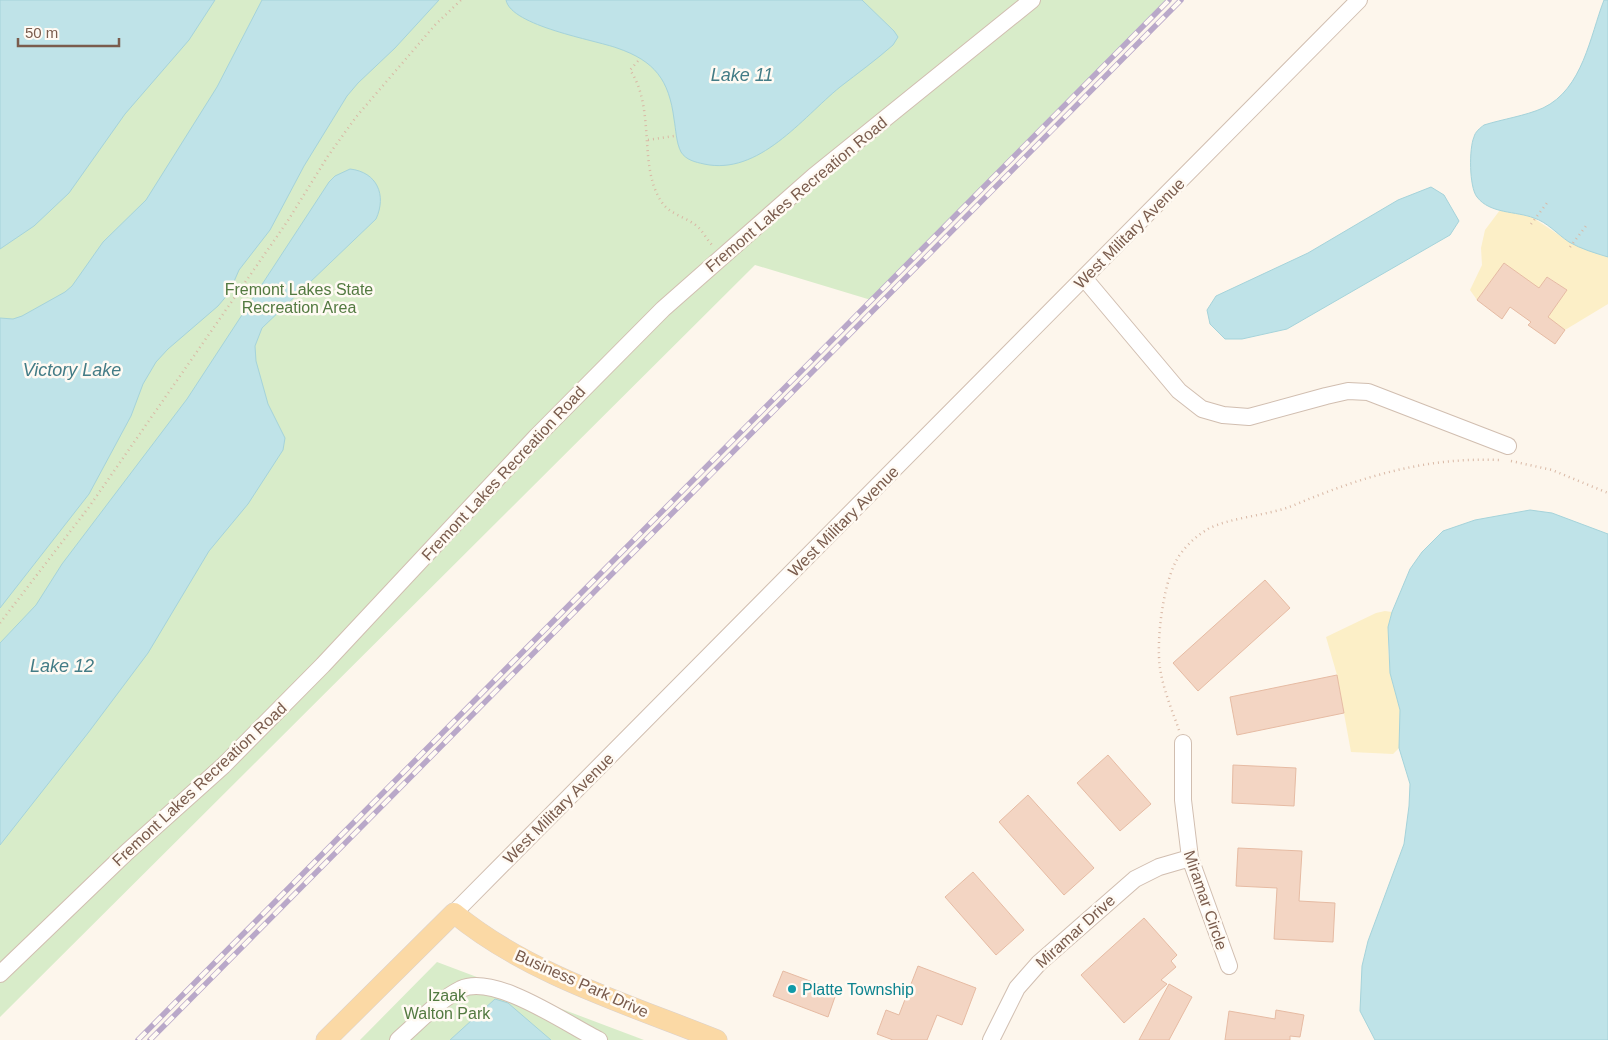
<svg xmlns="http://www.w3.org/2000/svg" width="1608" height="1040" font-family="Helvetica,sans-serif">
	<rect width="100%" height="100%" fill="#fdf6ec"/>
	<path fill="#d8ecc9" d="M0,0H1169L871,300L755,265L0,1017Z
		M437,962L644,1040H360Z"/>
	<path fill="#fcefc7" d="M1500,210L1532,217L1568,241L1608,257V304L1565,330L1548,317L1567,290L1548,277L1537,291L1529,281L1504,263L1477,300L1470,290L1482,265L1481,248L1485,230Z
		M1385,611L1392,612L1388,627V645L1390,673L1400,710L1399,748L1393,754L1351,752L1337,675L1326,637L1376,613Z"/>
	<path fill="#bfe3e8" stroke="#a5d3da" d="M0,0H215L189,40L125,114L69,193L34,226L0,249Z
		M262,0H439L395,48L358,83L347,96L304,166L270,230L239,270L229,293L218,306L168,349L156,362L143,384L131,416L89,494L0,608V318L13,319L22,316L65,292L72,286L103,242L146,200L217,87Z
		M506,0H862L894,31L898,37L893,45C876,60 858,73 840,87C802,118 759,176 704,164C695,162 686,160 681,152C676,142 676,130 674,119C669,80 655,61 617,48C595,40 511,26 506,0Z
		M1604,0H1608V257C1595,253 1581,249 1569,242C1557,234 1547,222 1534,218C1516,211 1490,214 1477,197C1469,187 1469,148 1474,137C1475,132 1480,128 1484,125C1503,119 1525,116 1543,108C1583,89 1590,36 1604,0Z
		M350,169C377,172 387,195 376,219L262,328L255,346L256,361L268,404L285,438L283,450L248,504L209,551L148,653L88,733L0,845V643L36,605L62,564L187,399L329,182L335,176Z
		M1431,187L1444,195L1459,221L1450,235L1287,329L1242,339H1225L1210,324L1207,310L1216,296L1308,253L1398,200Z
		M1530,510L1552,513L1608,534V1040H1375L1360,1011L1362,966L1368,941L1404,844L1409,806L1410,784L1399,748L1400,710L1390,673L1388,627L1392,612L1410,569L1422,552L1443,531L1475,520Z
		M495,999L508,1003L551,1040H450Z"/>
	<path fill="#f3d5c3" stroke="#e6bba3" d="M1504,263L1539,288L1547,277L1567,290L1548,317L1565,330L1555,344L1528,325L1531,322L1510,307L1502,319L1477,300Z
		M1265,580L1290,608L1198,691L1173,663Z
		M1337,675L1344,713L1237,735L1230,697Z
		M1108,755L1151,804L1120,831L1077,783Z
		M1233,765L1296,768L1294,806L1232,803Z
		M1028,795L1094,868L1064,895L999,822Z
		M1238,848L1302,851L1299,901L1335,903L1333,942L1274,939L1277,888L1236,886Z
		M973,872L1024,930L996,955L945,897Z
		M1144,918L1177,955L1171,961L1176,967L1161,980L1167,984L1124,1023L1081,975Z
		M918,966L976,988L962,1025L937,1015L927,1040H893L877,1034L886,1010L899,1015Z
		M783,971L837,991L828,1017L773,996Z
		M1169,984L1192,997L1169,1040H1139Z
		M1276,1010L1304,1015L1300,1037L1290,1036V1040H1225L1229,1011L1275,1019Z"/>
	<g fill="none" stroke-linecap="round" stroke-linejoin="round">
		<defs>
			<path id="minor" d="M1084,278L1179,391L1202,409L1223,415L1249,417L1326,396L1348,391L1368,392L1508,446
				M1183,743V800L1190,858L1229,966
				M454,913L1359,0
				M0,974L127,852L223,766L323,665L537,436L663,309L814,176L1032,0
				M398,1040C418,1023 437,1001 461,989C495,973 568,1025 599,1040
				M991,1040L1017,988L1039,963L1135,879L1159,867L1190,858"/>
			<path id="major" d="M326,1040L454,913C527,974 630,1005 717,1040"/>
		</defs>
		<use href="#minor" stroke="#d1beb0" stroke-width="18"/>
		<use href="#major" stroke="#dad1cd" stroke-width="21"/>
		<path stroke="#d9b8a5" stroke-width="2.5" stroke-dasharray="1 4" stroke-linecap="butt" d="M638,61L630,70C656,108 638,166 661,201C669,215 688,217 699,228C704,233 707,240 713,246
			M648,140L674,136
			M1531,224L1547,203
			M1570,247L1586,226
			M1511,461L1552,470L1608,493
			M0,623L89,507L287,222L328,156L356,117L435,25L461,0
			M1179,730C1172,710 1163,689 1160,668C1156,640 1163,586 1176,561C1183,548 1196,536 1208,529C1231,517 1266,516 1292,506C1361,477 1424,457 1500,460"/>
		<use href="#minor" stroke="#fff" stroke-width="16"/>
		<use href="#major" stroke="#fbd9a5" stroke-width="20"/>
		<defs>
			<path id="rail" d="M138,1040L1169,0
				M150,1040L1181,0"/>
		</defs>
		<use href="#rail" stroke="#b9a8c9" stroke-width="5.5"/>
		<use href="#rail" stroke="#fffaf3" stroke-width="4" stroke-dasharray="11" stroke-linecap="butt"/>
	</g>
	<circle fill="#0f9aa8" stroke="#fffaf3" stroke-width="2" cx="792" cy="989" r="5"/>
	<g text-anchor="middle" stroke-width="5" stroke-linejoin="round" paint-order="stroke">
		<g font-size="16" fill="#7a5c4d" stroke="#fffaf3">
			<text transform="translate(796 194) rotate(-40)" y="6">Fremont Lakes Recreation Road</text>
			<text transform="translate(1129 233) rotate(-45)" y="6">West Military Avenue</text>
			<text transform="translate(503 473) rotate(-47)" y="6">Fremont Lakes Recreation Road</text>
			<text transform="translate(843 521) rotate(-45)" y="6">West Military Avenue</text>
			<text transform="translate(199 784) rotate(-43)" y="6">Fremont Lakes Recreation Road</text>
			<text transform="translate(558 808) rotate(-45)" y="6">West Military Avenue</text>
			<text transform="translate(1206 900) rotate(71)" y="6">Miramar Circle</text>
			<text transform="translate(1075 931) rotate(-42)" y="6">Miramar Drive</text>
			<text transform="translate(582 983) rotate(24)" y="6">Business Park Drive</text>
		</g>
		<g font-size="16" fill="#537a41" stroke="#fffaf3">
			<text x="299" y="295">Fremont Lakes State<tspan x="299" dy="18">Recreation Area</tspan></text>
			<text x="447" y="1001">Izaak<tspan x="447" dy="18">Walton Park</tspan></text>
		</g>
		<g font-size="16" fill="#0d838f" stroke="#fffaf3" text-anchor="start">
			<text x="802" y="995">Platte Township</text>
		</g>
		<g font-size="18" font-style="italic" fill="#437c86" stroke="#fffaf3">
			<text x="742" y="81">Lake 11</text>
			<text x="72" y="376">Victory Lake</text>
			<text x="62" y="672">Lake 12</text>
		</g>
	</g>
	<path d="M18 38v8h101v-8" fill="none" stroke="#7a5c4d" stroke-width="2.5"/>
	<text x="25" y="38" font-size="15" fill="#7a5c4d" stroke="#fffaf3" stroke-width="4" paint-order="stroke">50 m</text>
</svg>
